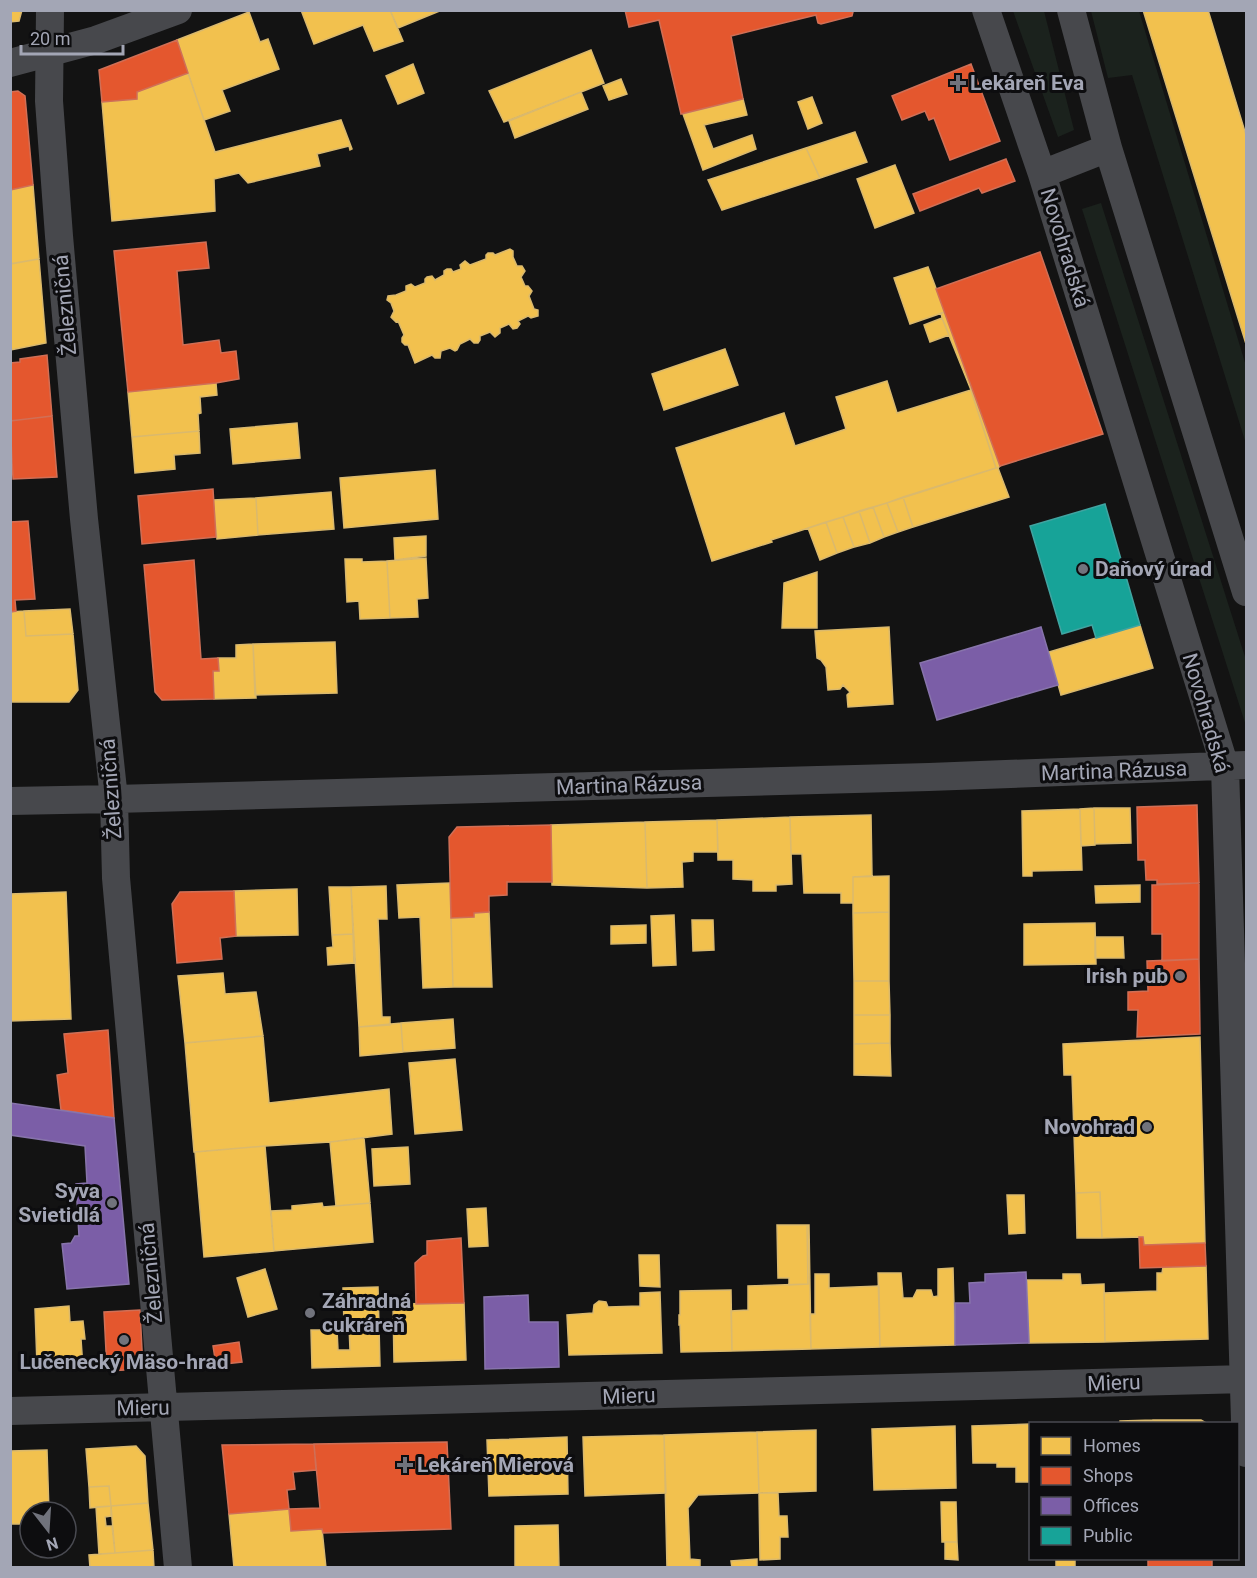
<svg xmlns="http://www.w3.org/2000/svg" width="1257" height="1578" font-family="Roboto,sans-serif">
	<rect width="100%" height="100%" fill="#131313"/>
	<path fill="#1b221d" d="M1013,11H1044L1074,130L1058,137Z
		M1091,11H1139L1246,366V444L1132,75L1108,78Z
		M1101,203L1246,660V726L1082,209Z"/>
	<path fill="#f2c14e" stroke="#dab96d" stroke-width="1.5" d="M10,10H22L19,21L10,22Z
		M301,10H390L403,41L374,51L363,25L314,44Z
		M390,10H442L398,28Z
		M1143,10H1208L1246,135V344Z
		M249,12L260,42L268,39L279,69L222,90L230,111L204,120L177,40Z
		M591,50L604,83L504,122L489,91Z
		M413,64L424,93L398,104L386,76Z
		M188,73L215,152L341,120L352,149L350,150L349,146L317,154L320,166L248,183L239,173L214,179L215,211L112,221L102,102L137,99V92Z
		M621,79L627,94L609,100L603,86Z
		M581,92L588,109L515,138L509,121Z
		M812,97L822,123L808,129L798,102Z
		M743,99L747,115L704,125L713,149L752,135L756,149L703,170L683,114Z
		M855,132L867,162L820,178L806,148Z
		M806,148L820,178L722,210L708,180Z
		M895,165L914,213L875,228L857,179Z
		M33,185L39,259L10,264V190Z
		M510,249L513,251V257L517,266H522L525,271L521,277L525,286H528L532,291L529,296L534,309L538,310V316L531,318L528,316L518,321L520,324L517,328L513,329L509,324L500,328V333L495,337L490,332L480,336V340L478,343H474L470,339L460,344L457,350L455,351L450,348L441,351L440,358H435L432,355L415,363L408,345H405L402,342V338L404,335L398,321L396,322L391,317L394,311L391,303L387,300L388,296L396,295L406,291V286L411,284L415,287L425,283V279L427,277L432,276L435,280L444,275V271L447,269H451L453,272L461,269L460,265L465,261L470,265L486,259V255L488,253H493L495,255Z
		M39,259L46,343L10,350V264Z
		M928,267L945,312L910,324L894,278Z
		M945,312L1000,466L998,468H996L971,390L942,318L941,313Z
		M942,318L949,335L930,342L924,325Z
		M725,349L738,385L664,410L652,374Z
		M887,381L897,413L971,390L996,468L771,540L772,542L712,561L676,448L784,413L795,446L846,429L836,397Z
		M216,383L217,395L200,397L201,413L198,414L199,431L132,437L128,392Z
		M297,423L300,458L233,464L230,429Z
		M199,431L200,453L174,455L175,469L135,473L132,437Z
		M996,468H998L1009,497L913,527L903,497Z
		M435,470L438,519L344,528L340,478Z
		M331,492L334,529L258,535L256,498Z
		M903,497L913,527L898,532L887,503Z
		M256,498L258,535L217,539L213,500Z
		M887,503L898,532L884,537L873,507Z
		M873,507L884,537L870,543L859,511Z
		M859,511L870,543L854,547L843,517Z
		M843,517L854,547L837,553L826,522Z
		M826,522L837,553L820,560L808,528Z
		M426,536V556L395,560L394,538Z
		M426,558L428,598L417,599L418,617L390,618L387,561Z
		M345,559H362V562L387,561L390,618L360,619L359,601L347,602Z
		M817,572V628H782L784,583Z
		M70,609L73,634L26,636L24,611Z
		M24,611L26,636L73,634L78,690L69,702H10V612Z
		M1140,625L1153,668L1061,695L1049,652Z
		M889,627L893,704L848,707L847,695L850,692L843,685L840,689L828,690L826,667L821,660L817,658L815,631Z
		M335,642L337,693L255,695L253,644Z
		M253,644L256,698L214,699L213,671H219L218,658H236V645Z
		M1094,808H1130L1131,843L1095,844Z
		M1094,808L1095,845L1081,846L1080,809Z
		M1080,809L1082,870L1032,871V876H1023L1022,811Z
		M871,815L872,876L853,877V903H841V893H804L802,854H791L790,817Z
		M790,817L792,884L776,885V891H753V880L733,879V860H718L717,820Z
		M717,820L718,852H693V861L682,862L683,887L647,888L645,822Z
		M645,822L647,888L552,885L551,825Z
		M889,876V912L853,913V877Z
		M450,883L453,987L423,988L420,917L399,918L397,885Z
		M1140,885V902L1096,903L1095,886Z
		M386,886L387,919H378L382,1017H390V1025L359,1027L351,887Z
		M329,887H351L353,934L332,935Z
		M297,889L298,935L236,936L234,891Z
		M66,892L71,1019L10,1021V894Z
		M489,912L492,987H453L451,918L474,917V913Z
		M889,912V981H854L853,913Z
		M674,915L676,965L653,966L651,916Z
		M692,920H713L714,950L693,951Z
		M1095,923L1096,964L1024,965V924Z
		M646,925V943L611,944V926Z
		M353,934L354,963L328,965L327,948L333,947L332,935Z
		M1095,937H1123L1124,958H1095Z
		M223,973L225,994L256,992L263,1036L185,1043L178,976Z
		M854,981H889L890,1015H854Z
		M854,1015H890V1043L854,1044Z
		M453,1019L455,1048L403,1052L401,1023Z
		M401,1023L403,1052L360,1056L359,1027Z
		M263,1036L269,1103L389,1089L392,1134L330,1142L265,1146L194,1152L185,1043Z
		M1200,1037L1205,1243L1144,1245L1143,1237L1102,1238L1100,1192L1076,1193L1072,1075H1064L1063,1044Z
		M890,1043L891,1076L854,1075V1044Z
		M455,1059L462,1130L415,1134L409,1063Z
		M364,1138L370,1203L336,1206L330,1142Z
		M265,1146L274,1251L204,1257L195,1152Z
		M408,1147L410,1184L374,1186L372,1149Z
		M1100,1192L1102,1238H1077L1076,1193Z
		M1007,1195H1024L1025,1233L1009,1234Z
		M322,1203L323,1207L370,1203L373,1242L274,1251L271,1211L292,1210V1206Z
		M486,1208L488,1246L469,1247L467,1209Z
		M777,1225H807L808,1284L789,1285V1278H778Z
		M807,1225H809L811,1349L732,1351L731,1311L748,1310V1286L808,1284Z
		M639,1255H659L660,1287L640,1286Z
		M1206,1266L1208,1339L1105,1342L1104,1293L1157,1291V1273H1162L1163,1267Z
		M953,1268L955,1345L880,1347L878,1273H901L903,1298H913L917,1290H931L933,1297L938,1296V1269Z
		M265,1269L277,1309L248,1317L237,1278Z
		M815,1274H829V1288L879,1286L880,1347L811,1349L810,1314H815Z
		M1063,1274H1080L1081,1285L1104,1284L1105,1342L1029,1343L1027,1280H1063Z
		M378,1287L380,1366L312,1368L311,1330H337L338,1350H350L349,1326H344L343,1288Z
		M731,1290L732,1351L681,1352L680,1325H679V1315H680V1291Z
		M660,1292L662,1353L569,1355L567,1315L593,1313L594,1305L599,1301L606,1302L608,1307L640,1306V1293Z
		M464,1303L466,1360L394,1362L393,1304Z
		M69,1306L70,1322L83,1321L85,1339H81L83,1368L65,1369V1364L37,1365L35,1309Z
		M1153,1420H1201L1208,1424H1153Z
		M1153,1420V1424H1120V1421Z
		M1030,1424V1482H1016V1467H997V1463H973L972,1426Z
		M955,1426L956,1488L874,1490L872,1429Z
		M816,1430V1491L759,1493L757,1432Z
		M757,1432L759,1493L698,1495L688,1508L690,1559L700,1560V1568H667L664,1435Z
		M664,1435L666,1493L585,1496L583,1437Z
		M567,1437L568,1494L489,1496L487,1440Z
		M136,1446L145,1456L148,1503L111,1506L109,1486L89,1487L86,1449Z
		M47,1450L49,1512H30V1524H10V1451Z
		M109,1486L111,1506L90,1508L89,1487Z
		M759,1493H778L779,1516H787L788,1537H780V1559L760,1560Z
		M941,1502H956L957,1542H942Z
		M148,1503L153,1550L115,1553L111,1506Z
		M111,1506V1516L105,1517L106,1526H112L115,1553L99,1554L96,1507Z
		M289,1509L291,1531L322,1529L326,1568H234L229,1514Z
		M558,1525L559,1568H515V1526Z
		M945,1542H957L958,1560L945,1559Z
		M153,1550L154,1568H90L89,1555Z
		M1056,1558H1075V1568H1056Z
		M757,1559V1568H732L731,1561Z"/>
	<path fill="#e4572e" stroke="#d06f56" stroke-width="1.5" d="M625,10H853V12L852,16L821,24L818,23L816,15L731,36L743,99L681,114L659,20L629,27Z
		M177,40L188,73L137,92V99L102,102L99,70Z
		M971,64L1000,141L950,160L934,118L929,120L925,111L902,120L892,96Z
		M18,91L25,96L33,185L10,190V92Z
		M1006,159L1015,181L982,193L979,188L920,211L913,194Z
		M206,242L209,268L177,271L183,345L219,340L221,353L236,351L239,379L216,383L128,392L114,251Z
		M1040,252L1103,434L1000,466L936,289Z
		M47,355L52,416L10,421V363L20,362V359Z
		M52,416L57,477L13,479L10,421Z
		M213,489L216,537L142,544L138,496Z
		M28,521L35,599L15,600L16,611L10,612V522Z
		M194,560L201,659L218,658L219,671H213L214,699L162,700L155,692L144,565Z
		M1197,805L1199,883L1157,884V880H1146L1145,860H1138L1137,807Z
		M551,825L552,882H507V895L489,896V912L474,913V917L451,918L449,837L457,827Z
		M1199,883V959L1162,961V934H1152V885Z
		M234,891L236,936L220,938L222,959L177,963L172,904L180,892Z
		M1199,959L1200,1034L1137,1037L1138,1010H1128V992L1148,991L1147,961Z
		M108,1030L114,1118L61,1110L57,1075L68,1073L64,1034Z
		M1139,1237H1143L1144,1245L1205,1243L1206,1266L1140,1268Z
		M461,1238L464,1303L416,1304L415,1263L423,1256L427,1255V1241Z
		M140,1310L143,1369L107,1371L104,1312Z
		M239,1342L242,1362L216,1365L213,1346Z
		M447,1442L451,1529L323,1533L322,1529L291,1531L289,1509L320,1508L314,1444Z
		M314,1444L316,1470L293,1472L295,1489L287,1490L289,1509L229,1514L222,1445Z
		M1148,1558H1212V1567L1148,1568Z"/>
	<path fill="#7b5ea7" stroke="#8774ab" stroke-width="1.5" d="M1041,627L1058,685L937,720L920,663Z
		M10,1103L114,1118L129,1284L67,1289L62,1244L71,1243L75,1236H79L76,1184L87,1183L85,1146L10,1135Z
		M1026,1272L1029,1343L955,1345V1303H970L969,1283L985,1282V1274Z
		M528,1295L529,1322H558L559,1367L485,1369L484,1297Z"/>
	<path fill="#17a398" stroke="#41a4a1" stroke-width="1.5" d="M1105,504L1140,625L1096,638L1092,625L1062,634L1030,526Z"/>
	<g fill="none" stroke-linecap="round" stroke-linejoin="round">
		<path stroke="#47484c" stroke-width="28" d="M50,10L49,101L59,236L84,519L114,799L116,878L178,1568
			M986,10L1042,174L1225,767L1246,1453
			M1071,10L1108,148L1246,592
			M10,63L96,40L178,10
			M1042,174L1108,148
			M10,801L114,799L929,777L1246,765
			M10,1411L1246,1379"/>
	</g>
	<g fill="#71737c" stroke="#0d0d0f" stroke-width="2">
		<path d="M955 74h6v6h6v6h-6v6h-6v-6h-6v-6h6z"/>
		<circle cx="1083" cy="569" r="6"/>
		<circle cx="1180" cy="976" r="6"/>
		<circle cx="1147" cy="1127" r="6"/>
		<circle cx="112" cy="1203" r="6"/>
		<circle cx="310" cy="1313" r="6"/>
		<circle cx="124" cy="1340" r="6"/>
		<path d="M402 1456h6v6h6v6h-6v6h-6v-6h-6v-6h6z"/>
	</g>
	<g text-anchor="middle" stroke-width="6" stroke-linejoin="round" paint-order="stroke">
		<g font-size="21" font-weight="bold" fill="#a3a6b5" stroke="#0d0d0f" text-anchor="start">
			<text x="970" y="90">Lekáreň Eva</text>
			<text x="1095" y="576">Daňový úrad</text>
			<text x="1168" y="983" text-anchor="end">Irish pub</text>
			<text x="1135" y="1134" text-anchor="end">Novohrad</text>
			<text x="100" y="1198" text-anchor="end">Syva<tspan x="100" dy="24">Svietidlá</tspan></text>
			<text x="322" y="1308">Záhradná<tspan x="322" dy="24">cukráreň</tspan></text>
			<text x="124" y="1369" text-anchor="middle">Lučenecký Mäso-hrad</text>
			<text x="417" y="1472">Lekáreň Mierová</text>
		</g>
		<g font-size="21" fill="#a3a6b5" stroke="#0d0d0f">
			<text transform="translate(1065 248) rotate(73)" y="7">Novohradská</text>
			<text transform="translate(65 305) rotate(-95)" y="7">Železničná</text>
			<text transform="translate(1206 713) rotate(74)" y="7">Novohradská</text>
			<text transform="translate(1114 771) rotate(-2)" y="7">Martina Rázusa</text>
			<text transform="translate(629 785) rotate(-2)" y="7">Martina Rázusa</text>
			<text transform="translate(111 789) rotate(-94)" y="7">Železničná</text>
			<text transform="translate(151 1273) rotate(-95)" y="7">Železničná</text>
			<text transform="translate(1114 1383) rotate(-2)" y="7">Mieru</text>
			<text transform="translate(629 1396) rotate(-2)" y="7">Mieru</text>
			<text transform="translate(143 1408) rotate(-1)" y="7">Mieru</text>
		</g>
	</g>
	<rect width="1257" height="1578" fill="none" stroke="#a3a6b5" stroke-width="24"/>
	<rect x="1029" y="1422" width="210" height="138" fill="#0d0d0f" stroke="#494a51" stroke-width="1.5"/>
	<rect x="1041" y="1437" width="30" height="18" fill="#f2c14e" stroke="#494a51" stroke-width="1.5"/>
	<text x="1083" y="1452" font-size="18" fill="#a3a6b5">Homes</text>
	<rect x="1041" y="1467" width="30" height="18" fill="#e4572e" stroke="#494a51" stroke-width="1.5"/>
	<text x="1083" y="1482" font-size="18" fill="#a3a6b5">Shops</text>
	<rect x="1041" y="1497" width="30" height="18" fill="#7b5ea7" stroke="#494a51" stroke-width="1.5"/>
	<text x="1083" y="1512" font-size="18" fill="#a3a6b5">Offices</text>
	<rect x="1041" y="1527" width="30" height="18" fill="#17a398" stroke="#494a51" stroke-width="1.5"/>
	<text x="1083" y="1542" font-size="18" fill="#a3a6b5">Public</text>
	<g transform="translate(48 1530) rotate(163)"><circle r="28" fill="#0d0d0f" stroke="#494a51" stroke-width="1.5"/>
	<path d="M0-4.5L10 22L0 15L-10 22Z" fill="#71737c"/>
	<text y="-9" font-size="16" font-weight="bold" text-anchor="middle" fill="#a3a6b5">N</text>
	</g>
	<path d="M21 45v9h102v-9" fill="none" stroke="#a3a6b5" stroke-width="3"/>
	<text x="30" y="45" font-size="18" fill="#a3a6b5" stroke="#0d0d0f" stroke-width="4.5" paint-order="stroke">20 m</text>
</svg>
